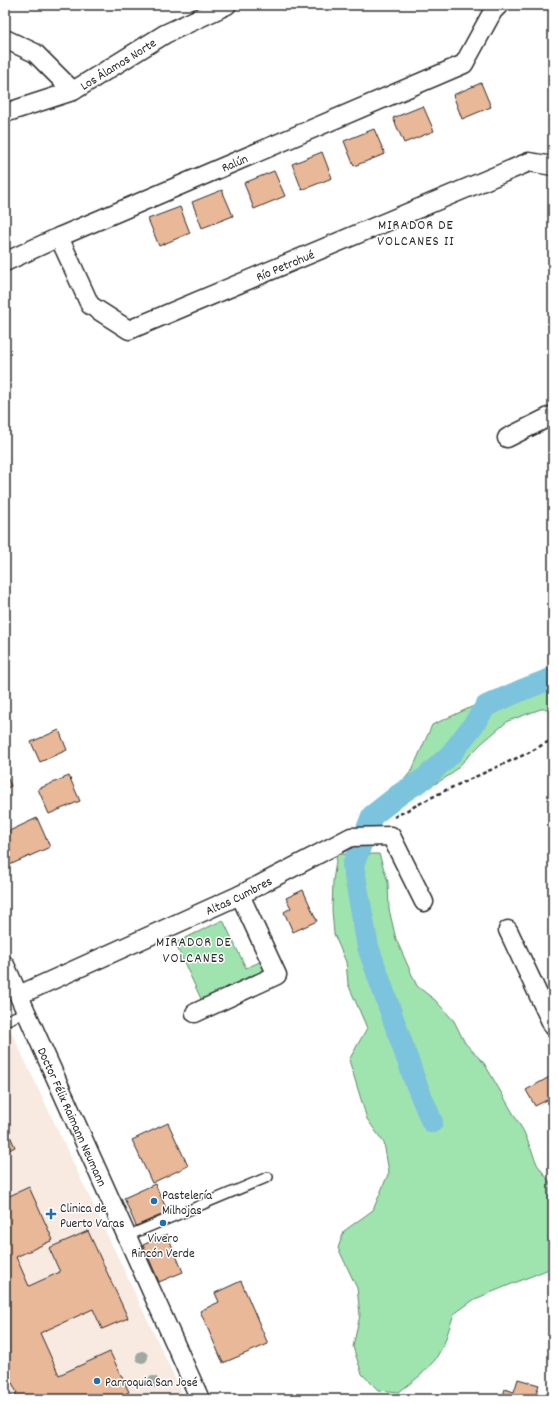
<svg xmlns="http://www.w3.org/2000/svg" width="558" height="1404" font-family="Dekko,sans-serif">
	<rect width="100%" height="100%" fill="#fff"/>
	<filter id="ink" filterUnits="userSpaceOnUse"><feTurbulence type="fractalNoise" baseFrequency=".025" numOctaves="2"/><feDisplacementMap in="SourceGraphic" scale="8" xChannelSelector="R" yChannelSelector="G"/><feConvolveMatrix kernelMatrix="1 2 1 2 8 2 1 2 1" color-interpolation-filters="sRGB"/></filter>
	<g filter="url(#ink)">
		<path fill="#f8eae0" d="M5,1018L10,1029L185,1399H5Z"/>
		<path fill="#9fe3af" stroke="#65876d" d="M553,670V709H541L508,721L482,743L450,775L435,784L415,794L395,791L412,770L432,725Z
			M337,854H379L388,882L389,909L396,939L417,986L435,1000L454,1021L465,1043L484,1063L524,1132L537,1164L553,1187V1263L549,1269L475,1299L454,1314L444,1344L435,1360L421,1375L399,1392L378,1390L362,1374L353,1347L360,1315L357,1288L338,1248L344,1231L373,1210L389,1172L384,1143L367,1119L349,1060L367,1028L348,984L346,962L334,934L332,910L333,881Z
			M223,920L246,968L262,961L267,971L202,1001L175,943Z"/>
		<g fill="none" stroke-linecap="round" stroke-linejoin="round">
			<path stroke="#7cc4dd" stroke-width="22" d="M432,1122L415,1081L368,947L353,865L372,816L400,794L425,778L451,754L474,724L486,706L522,690L553,678"/>
		</g>
		<path fill="#e8b898" stroke="#2b2b2b" d="M481,83L491,107L462,119L453,95Z
			M423,106L434,131L404,143L393,118Z
			M374,129L385,154L354,166L344,141Z
			M322,152L332,178L302,190L292,164Z
			M274,171L285,196L254,209L244,183Z
			M222,190L233,216L202,228L192,202Z
			M180,207L190,233L159,246L148,219Z
			M59,730L67,750L40,762L31,742Z
			M5,772L11,786L5,789Z
			M69,776L80,801L49,814L38,789Z
			M37,818L50,847L5,867V833Z
			M303,890L317,921L293,932L284,912L291,908L286,898Z
			M553,1075V1097L535,1106L526,1090Z
			M168,1123L188,1166L152,1183L132,1140Z
			M5,1125L15,1147L5,1152Z
			M155,1184L168,1212L136,1226L124,1198Z
			M29,1187L53,1240L16,1257L29,1286L60,1272L49,1248L88,1231L128,1318L102,1329L93,1309L40,1333L59,1375L110,1352L129,1392L114,1399H5L17,1393L5,1368V1198Z
			M167,1234L183,1272L159,1282L143,1245Z
			M241,1281L268,1344L223,1363L200,1311L219,1302L215,1293Z
			M518,1379L539,1385L534,1399H502L505,1389L514,1392Z"/>
		<g fill="none" stroke-linecap="round" stroke-linejoin="round">
			<defs>
				<path id="service" d="M5,1021L26,1012
					M127,1236L268,1177"/>
				<g id="minor">
					<path d="M5,39L35,53L73,91"/>
					<path id="s1" d="M5,113L73,91L165,34L227,5"/>
					<path id="s2" d="M59,237L90,305L129,330L529,162L553,166"/>
					<path id="s3" d="M5,262L59,237L464,64L493,11L499,5"/>
					<path d="M507,438L553,415"/>
					<path d="M508,930L553,1026"/>
					<path id="s4" d="M5,965L200,1399"/>
					<path id="s5" d="M19,995L240,895L351,837L391,836L424,902"/>
					<path d="M195,1013L277,975L240,895"/>
				</g>
			</defs>
			<use href="#service" stroke="#2b2b2b" stroke-width="12"/>
			<use href="#minor" stroke="#2b2b2b" stroke-width="21"/>
			<path stroke="#2b2b2b" stroke-width="2.5" stroke-dasharray="4 3" stroke-linecap="butt" d="M394,817L444,791L528,753L553,739"/>
			<use href="#service" stroke="#fff" stroke-width="9"/>
			<use href="#minor" stroke="#fff" stroke-width="18"/>
		</g>
		<g fill="#9ea9a0">
			<circle cx="142" cy="1357" r="6"/>
			<circle cx="153" cy="1382" r="6"/>
		</g>
	</g>
	<g fill="#1f6fb2" stroke="#fff" stroke-width="1.5">
		<circle cx="154" cy="1201" r="4"/>
		<path d="M49 1208h4v4h4v4h-4v4h-4v-4h-4v-4h4z"/>
		<circle cx="163" cy="1223" r="4"/>
		<circle cx="97" cy="1381" r="4"/>
	</g>
	<g text-anchor="middle" stroke-width="3" stroke-linejoin="round" paint-order="stroke">
		<g font-size="13" fill="#2b2b2b" stroke="#fff">
			<text dy="5" stroke="none"><textPath href="#s1" startOffset="124">Los Álamos Norte</textPath></text>
			<text dy="5" stroke="none"><textPath href="#s3" startOffset="250">Ralún</textPath></text>
			<text dy="5" stroke="none"><textPath href="#s2" startOffset="290">Río Petrohué</textPath></text>
			<text dy="5" stroke="none"><textPath href="#s5" startOffset="241">Altas Cumbres</textPath></text>
			<text dy="5" stroke="none"><textPath href="#s4" startOffset="166">Doctor Félix Raimann Neumann</textPath></text>
		</g>
		<g font-size="13" fill="#2b2b2b" stroke="#fff" text-anchor="start">
			<text x="162" y="1199">Pastelería<tspan x="162" dy="15">Milhojas</tspan></text>
			<text x="60" y="1212">Clinica de<tspan x="60" dy="15">Puerto Varas</tspan></text>
			<text x="163" y="1242" text-anchor="middle">Vivero<tspan x="163" dy="15">Rincón Verde</tspan></text>
			<text x="105" y="1386">Parroquia San José</text>
		</g>
		<g font-size="14" letter-spacing="1" fill="#2b2b2b" stroke="#fff">
			<text x="416" y="229">MIRADOR DE<tspan x="416" dy="16">VOLCANES II</tspan></text>
			<text x="194" y="946">MIRADOR DE<tspan x="194" dy="16">VOLCANES</tspan></text>
		</g>
	</g>
	<rect width="558" height="1404" fill="none" stroke="#fff" stroke-width="20"/>
	<rect x="10" y="10" width="538" height="1384" fill="none" stroke="#2b2b2b" stroke-width="1.5" filter="url(#ink)"/>
</svg>
